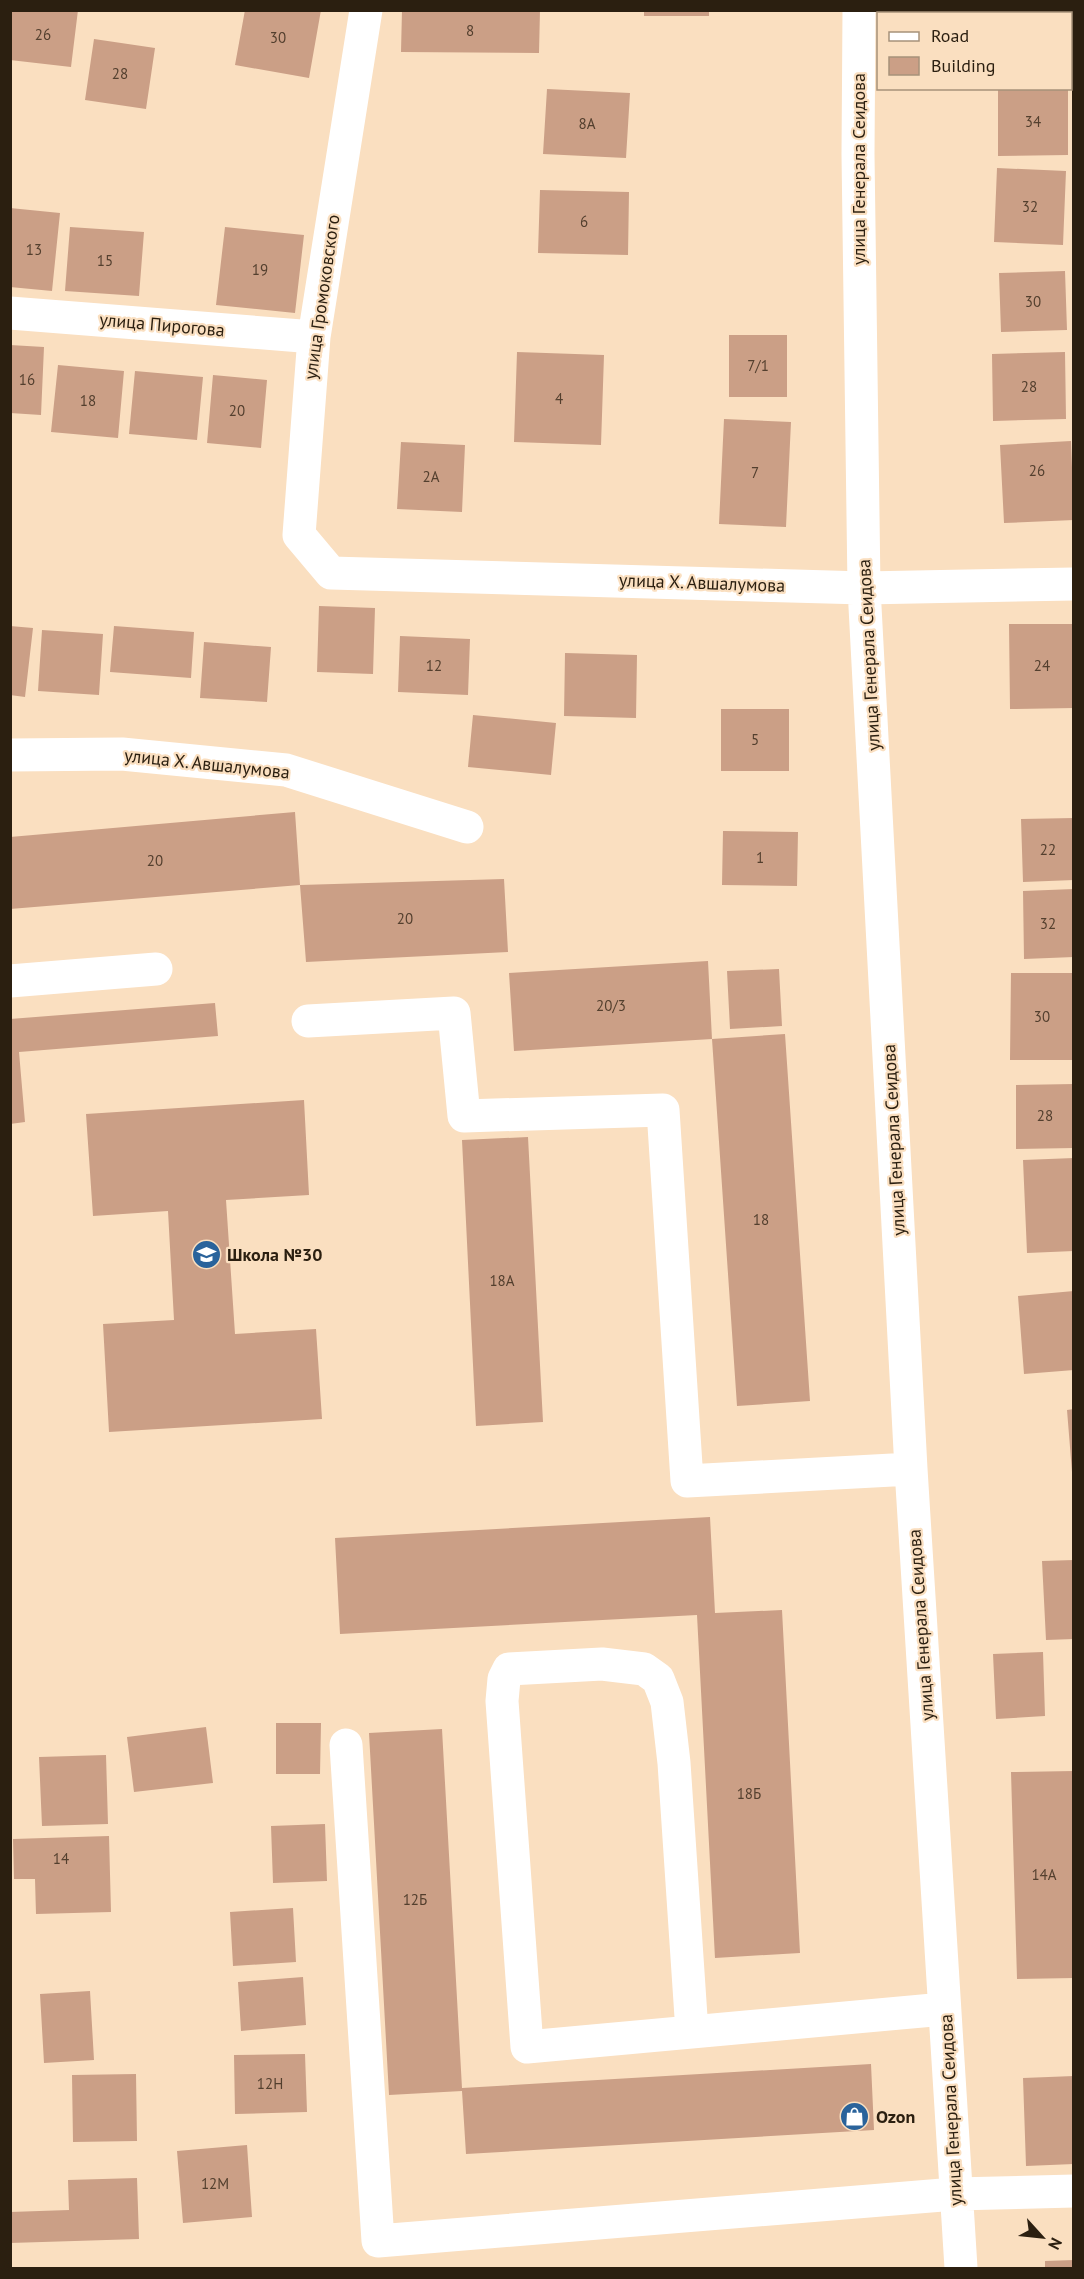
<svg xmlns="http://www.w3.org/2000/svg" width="1084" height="2279" font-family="'PT Sans',sans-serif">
	<rect width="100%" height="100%" fill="#fadfc0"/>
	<path fill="#cb9f86" d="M10,10H78L71,67L10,60Z
		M245,10H321L309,78L235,65Z
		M402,10H540L539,53L401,52Z
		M644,10H709V16H644Z
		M1000,10H1067V14H1000Z
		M94,39L155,48L146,109L85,100Z
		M1068,88V155L998,156V89Z
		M547,89L630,93L626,158L543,154Z
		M997,168L1066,171L1063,245L994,242Z
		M540,190L629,192L628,255L538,253Z
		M10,208L60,213L52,291L10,287Z
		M70,227L144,232L139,296L65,291Z
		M225,227L304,235L295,313L216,305Z
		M1065,271L1067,330L1001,332L999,273Z
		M729,335H787V397H729Z
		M10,345L44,347L41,415L10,413Z
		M517,352L604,355L601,445L514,442Z
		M1065,352L1066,419L993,421L992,354Z
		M58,365L124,371L118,438L51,432Z
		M135,371L203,377L197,440L129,434Z
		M213,375L267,380L261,448L207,443Z
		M724,419L791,422L786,527L719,524Z
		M1071,441L1074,520L1004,523L1000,445Z
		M401,442L465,445L462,512L397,509Z
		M319,606L375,608L373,674L317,672Z
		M1009,624H1074V708L1010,709Z
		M10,626L33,628L25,697L10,695Z
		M114,626L194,632L191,678L110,672Z
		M42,630L103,634L99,695L38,691Z
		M400,636L470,639L468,695L398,692Z
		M204,642L271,647L267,702L200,698Z
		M565,653L637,655L636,718L564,716Z
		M721,709H789V771H721Z
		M473,715L556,723L551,775L468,767Z
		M295,812L300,885L10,909V837Z
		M1074,818V880L1023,882L1021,819Z
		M723,831L798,832L797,886L722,885Z
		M504,879L508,952L306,962L300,885Z
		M1074,889V957L1024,959L1023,891Z
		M708,961L712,1039L514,1051L509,973Z
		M779,969L782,1026L730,1029L727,971Z
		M1011,973H1074V1060H1010Z
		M215,1003L218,1036L19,1052L25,1122L10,1124V1019Z
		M785,1034L810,1401L737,1406L712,1039Z
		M1074,1084V1148L1016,1149V1085Z
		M304,1100L309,1195L226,1200L235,1334L316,1329L322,1419L109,1432L103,1324L174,1320L168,1211L93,1216L86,1114Z
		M528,1137L543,1422L476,1426L462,1140Z
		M1074,1158V1251L1027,1253L1023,1160Z
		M1074,1291V1370L1024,1374L1018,1296Z
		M1074,1409V1471L1072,1472L1067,1410Z
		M710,1517L715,1613L782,1610L800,1953L715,1958L697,1615L340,1634L335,1538Z
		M1074,1560V1639L1046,1640L1042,1561Z
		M1043,1652L1045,1716L996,1719L993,1654Z
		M276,1723H321L320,1774H276Z
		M206,1727L213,1783L134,1792L127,1737Z
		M442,1729L462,2088L871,2064L874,2130L466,2154L462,2091L389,2095L369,1733Z
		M106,1755L108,1824L42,1826L39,1757Z
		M1074,1771V1978L1017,1979L1011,1772Z
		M325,1824L327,1881L273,1883L271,1826Z
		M109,1836L111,1912L36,1914L35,1879H14L13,1839Z
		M293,1908L296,1962L233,1966L230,1912Z
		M303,1977L306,2025L241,2031L238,1982Z
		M90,1991L94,2060L44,2063L40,1994Z
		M305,2054L307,2112L235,2114L234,2055Z
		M136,2074L137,2141L73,2142L72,2075Z
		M1074,2076V2164L1026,2166L1023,2078Z
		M247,2145L252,2217L183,2223L177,2151Z
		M137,2178L139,2239L10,2243V2212L69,2210L68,2180Z
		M1074,2260V2268H1045V2261Z"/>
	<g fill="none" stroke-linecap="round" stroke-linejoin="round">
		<path stroke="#fff" stroke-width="33" d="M366,10L314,337L299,535L331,573L864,588L1074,584
			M859,10L858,154L864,588L911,1469L961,2268
			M10,313L314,337
			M10,755L122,754L286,770L467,827
			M10,981L156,969
			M308,1021L454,1013L464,1116L663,1110L687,1481L911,1469
			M346,1745L378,2241L955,2194L1074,2191
			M692,2032L674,1763L667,1702L658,1679L644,1669L602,1664L509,1669L504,1679L502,1701L527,2047L944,2009"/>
	</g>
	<defs>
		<symbol id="school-disc" viewBox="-11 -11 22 22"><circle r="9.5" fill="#2a639b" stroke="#fadfc0"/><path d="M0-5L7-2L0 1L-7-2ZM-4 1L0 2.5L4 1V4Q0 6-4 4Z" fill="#fff"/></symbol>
		<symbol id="shop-disc" viewBox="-11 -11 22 22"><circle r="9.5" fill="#2a639b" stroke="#fadfc0"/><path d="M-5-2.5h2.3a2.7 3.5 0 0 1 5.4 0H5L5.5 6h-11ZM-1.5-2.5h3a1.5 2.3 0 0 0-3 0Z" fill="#fff"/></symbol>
	</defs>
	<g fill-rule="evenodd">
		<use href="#school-disc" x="190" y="1238" width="33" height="33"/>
		<use href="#shop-disc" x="838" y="2100" width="33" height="33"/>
	</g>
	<g text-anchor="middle" stroke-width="4.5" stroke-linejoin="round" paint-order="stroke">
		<g font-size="15" fill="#533f2e">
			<text x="470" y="36">8</text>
			<text x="43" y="40">26</text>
			<text x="278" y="43">30</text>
			<text x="120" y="79">28</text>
			<text x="1033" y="127">34</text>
			<text x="587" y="129">8А</text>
			<text x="1030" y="212">32</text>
			<text x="584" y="227">6</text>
			<text x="34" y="255">13</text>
			<text x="105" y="266">15</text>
			<text x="260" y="275">19</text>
			<text x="1033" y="307">30</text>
			<text x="758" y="371">7/1</text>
			<text x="27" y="385">16</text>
			<text x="1029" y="392">28</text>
			<text x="559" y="404">4</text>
			<text x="88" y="406">18</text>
			<text x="237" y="416">20</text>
			<text x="1037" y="476">26</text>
			<text x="755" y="478">7</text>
			<text x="431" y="482">2А</text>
			<text x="434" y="671">12</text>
			<text x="1042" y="671">24</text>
			<text x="755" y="745">5</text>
			<text x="1048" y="855">22</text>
			<text x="760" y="863">1</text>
			<text x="155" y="866">20</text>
			<text x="405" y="924">20</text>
			<text x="1048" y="929">32</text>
			<text x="611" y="1011">20/3</text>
			<text x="1042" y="1022">30</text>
			<text x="1045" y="1121">28</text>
			<text x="761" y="1225">18</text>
			<text x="502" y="1286">18А</text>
			<text x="749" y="1799">18Б</text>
			<text x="61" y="1864">14</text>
			<text x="1044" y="1880">14А</text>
			<text x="415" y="1905">12Б</text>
			<text x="270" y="2089">12Н</text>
			<text x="215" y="2189">12М</text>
		</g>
		<g font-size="18" fill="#2b1f10" stroke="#fadfc0">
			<text transform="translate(859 169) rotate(-90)" y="6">улица Генерала Сеидова</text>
			<text transform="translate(322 297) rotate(-82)" y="6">улица Громоковского</text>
			<text transform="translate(162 325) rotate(5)" y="6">улица Пирогова</text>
			<text transform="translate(702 583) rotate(2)" y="6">улица Х. Авшалумова</text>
			<text transform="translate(869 655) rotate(-93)" y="6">улица Генерала Сеидова</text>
			<text transform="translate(207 764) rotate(6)" y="6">улица Х. Авшалумова</text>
			<text transform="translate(894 1140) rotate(-93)" y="6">улица Генерала Сеидова</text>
			<text transform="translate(921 1625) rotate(-94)" y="6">улица Генерала Сеидова</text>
			<text transform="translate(951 2110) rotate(-93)" y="6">улица Генерала Сеидова</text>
		</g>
		<g font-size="18" font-weight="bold" fill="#2b1f10" stroke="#fadfc0" text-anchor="start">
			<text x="227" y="1261">Школа №30</text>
			<text x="876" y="2123">Ozon</text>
		</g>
	</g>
	<rect width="1084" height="2279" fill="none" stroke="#2b1f10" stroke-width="24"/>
	<rect x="877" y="12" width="195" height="78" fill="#fadfc0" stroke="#a7927a" stroke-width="1.5"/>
	<rect x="889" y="32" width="30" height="9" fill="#ffffff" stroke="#a7927a" stroke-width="1.5"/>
	<text x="931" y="42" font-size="18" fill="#2b1f10">Road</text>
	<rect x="889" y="57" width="30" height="18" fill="#cb9f86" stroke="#a7927a" stroke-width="1.5"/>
	<text x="931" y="72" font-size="18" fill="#2b1f10">Building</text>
	<g transform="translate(1042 2237) rotate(117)" stroke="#fadfc0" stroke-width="4.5" paint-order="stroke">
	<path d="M0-4.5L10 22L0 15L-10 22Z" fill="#2b1f10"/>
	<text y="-9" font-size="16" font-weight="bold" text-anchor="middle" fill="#2b1f10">N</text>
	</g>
</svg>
